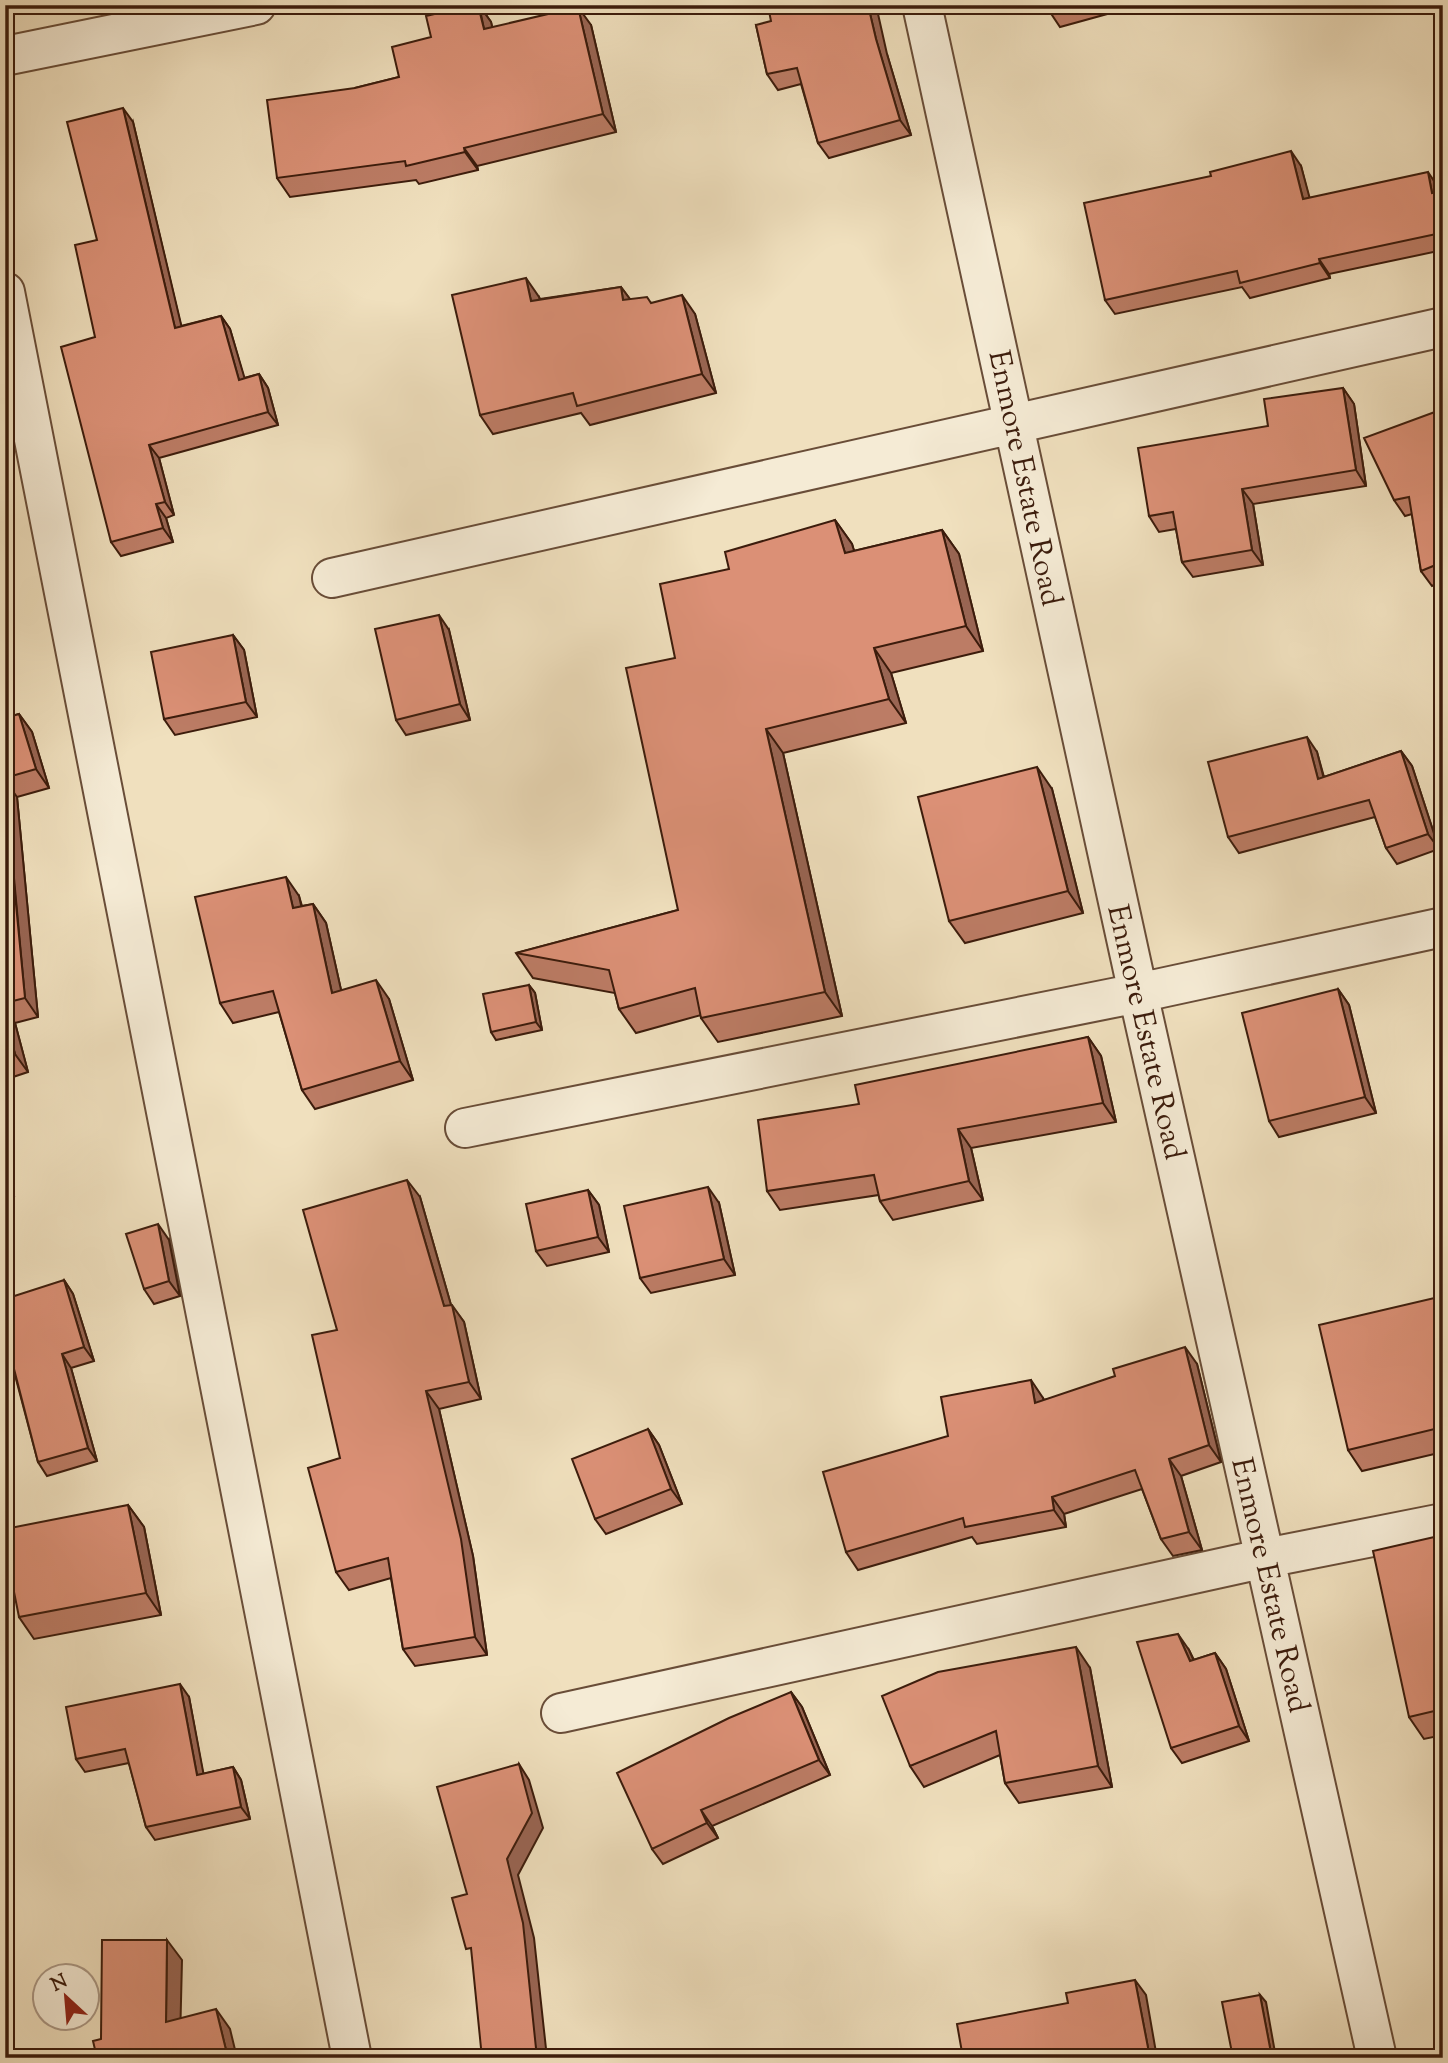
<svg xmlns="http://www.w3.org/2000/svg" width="1448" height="2063" font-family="'Sorts Mill Goudy',serif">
	<rect width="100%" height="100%" fill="#f0e0be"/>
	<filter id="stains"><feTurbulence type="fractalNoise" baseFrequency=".00286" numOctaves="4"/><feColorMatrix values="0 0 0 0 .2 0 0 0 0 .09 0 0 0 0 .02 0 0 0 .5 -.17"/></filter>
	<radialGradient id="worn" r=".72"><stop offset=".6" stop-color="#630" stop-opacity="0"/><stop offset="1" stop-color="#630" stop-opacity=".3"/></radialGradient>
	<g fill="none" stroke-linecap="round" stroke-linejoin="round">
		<defs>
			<path id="minor" d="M922,5L1138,993L1377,2058
				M5,56L256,5
				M5,292L352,2058
				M332,578L1443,327
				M465,1128L1138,993L1443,927
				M561,1713L1266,1558L1443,1523"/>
		</defs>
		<use href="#minor" stroke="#694d38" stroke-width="42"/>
		<use href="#minor" stroke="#f5ebd5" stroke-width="38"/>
	</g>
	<path fill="#bc7c65" stroke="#3c1c0c" stroke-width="2" d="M5,5H93L55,12L51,7L11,15Z
		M479,5L491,22L492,27L591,25L616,132L477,166L478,170L419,184L416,180L290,197L277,178L355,88L399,77L431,37Z
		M1048,5H1140L1060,27L1050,12Z
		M756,25L887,54L911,135L829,158L818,143L801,84L778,90L767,74Z
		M133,122L181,326L221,316L230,329L244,378L259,374L268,388L278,425L159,458L174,515L166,518L173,542L121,556L111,542L95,337L97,240Z
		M1301,166L1309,198L1438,187L1439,192L1443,191V250L1329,274L1330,278L1250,298L1242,287L1115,314L1105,300Z
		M621,287L630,299L652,303L695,314L716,393L590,425L581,413L493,434L480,415L539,297L540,299Z
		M1343,388L1354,404L1366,486L1253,504L1263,565L1193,577L1182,562L1176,529L1159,532L1149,516L1268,426Z
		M1443,409V581L1432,586L1421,571L1412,514L1405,516L1394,500Z
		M835,520L852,544L854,551L942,530L959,554L983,651L891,673L906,723L783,753L842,1016L718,1042L701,1018V1015L636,1033L619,1009L615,993L533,978L516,953L678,910L675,658L729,569Z
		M449,630L470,720L406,735L396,720Z
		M233,635L244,650L257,717L175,735L164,719Z
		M19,714L32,732L49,788L17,797L38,1017L15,1023L28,1072L7,1079L11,1093L5,1094V718Z
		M1401,751L1412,766L1439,849L1397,864L1386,848L1375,817L1239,853L1228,837L1317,752L1324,777Z
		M1052,789L1083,913L965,943L949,921Z
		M299,896L302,906L313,904L326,923L341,990L389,999L413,1080L315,1109L302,1090L279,1012L233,1023L220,1003Z
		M529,985L535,993L542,1030L496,1040L491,1032Z
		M1338,989L1349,1005L1376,1113L1279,1137L1269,1121Z
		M1088,1037L1101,1056L1116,1122L971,1148L983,1200L893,1220L880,1201L879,1195L780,1210L767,1191L859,1104Z
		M5,1168L14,1196L5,1199Z
		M588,1190L599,1205L609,1252L547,1266L536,1251Z
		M420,1197L451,1305L464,1322L481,1399L439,1409L473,1556L487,1655L415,1666L403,1649L391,1578L349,1590L336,1572L340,1458L337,1330Z
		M719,1203L735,1275L651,1293L640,1278Z
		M169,1240L180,1296L154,1304L144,1289Z
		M64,1280L73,1294L94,1361L71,1368L97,1461L47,1476L38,1462L16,1379L10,1370Z
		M1443,1296V1452L1362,1471L1348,1450Z
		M1197,1364L1221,1462L1181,1476L1202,1550L1173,1556L1161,1539L1142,1489L1064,1514L1066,1527L977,1544L972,1537L858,1570L846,1552L948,1436L1043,1398L1044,1400Z
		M648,1429L659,1445L682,1504L606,1534L595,1519Z
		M128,1505L144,1527L161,1615L34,1639L19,1617Z
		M1443,1535V1735L1424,1739L1409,1717Z
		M1189,1650L1194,1660L1215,1653L1226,1669L1249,1741L1182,1763L1171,1748Z
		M1090,1668L1112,1787L1019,1803L1005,1783L1000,1755L924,1787L910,1766Z
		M791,1692L802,1707L830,1775L712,1826L718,1838L663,1864L652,1849Z
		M189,1697L203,1774L233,1767L241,1780L250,1819L155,1840L146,1827L129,1763L85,1772L76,1759Z"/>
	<path fill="#996553" stroke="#3c1c0c" stroke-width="2" d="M479,5L491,22L497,47L484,29Z
		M868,5H876L887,54L911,135L900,120L876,39Z
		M578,7L591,25L616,132L603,114Z
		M123,108L133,122L185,341L175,328Z
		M464,148L477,166L478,170L465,152Z
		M1291,151L1301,166L1314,214L1303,199Z
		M1428,172L1438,187L1443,207L1432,193Z
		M1319,259L1329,274L1330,278L1320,263Z
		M526,278L539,297L545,320L531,301Z
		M621,287L635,306L623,300Z
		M682,295L695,314L716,393L702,374Z
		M221,316L230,329L249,393L239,380Z
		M259,374L268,388L278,425L268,412Z
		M1343,388L1354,404L1366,486L1356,470Z
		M149,445L159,458L174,515L165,502Z
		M1242,489L1253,504L1263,565L1252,550Z
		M156,504L166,518L173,542L163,528Z
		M835,520L852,544L862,577L845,553Z
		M942,530L959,554L983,651L966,626Z
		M439,615L449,630L470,720L460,704Z
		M233,635L244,650L257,717L246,702Z
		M874,648L891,673L906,723L889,699Z
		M19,714L32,732L49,788L36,769Z
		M766,729L783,753L842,1016L825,992Z
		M1307,737L1317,752L1328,795L1318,779Z
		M1401,751L1412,766L1439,849L1428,834Z
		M1037,767L1052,789L1083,913L1068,891Z
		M5,780L17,797L38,1017L25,998Z
		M286,877L299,896L306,927L293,908Z
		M313,904L326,923L346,1012L332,993Z
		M376,980L389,999L413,1080L400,1061Z
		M529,985L535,993L542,1030L536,1022Z
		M1338,989L1349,1005L1376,1113L1365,1097Z
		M5,1008L15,1023L28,1072L15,1054L5,1016Z
		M1088,1037L1101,1056L1116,1122L1103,1103Z
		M5,1077L7,1079L11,1093L5,1085Z
		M958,1129L971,1148L983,1200L969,1181Z
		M5,1168L14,1196L5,1183Z
		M407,1180L420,1197L455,1319L452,1305L464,1322L481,1399L469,1382L444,1306Z
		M708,1187L719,1203L735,1275L724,1259Z
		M588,1190L599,1205L609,1252L598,1237Z
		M158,1224L169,1240L180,1296L169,1281Z
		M64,1280L73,1294L94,1361L84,1347Z
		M1185,1347L1197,1364L1221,1462L1209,1445Z
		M62,1354L71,1368L97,1461L88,1448Z
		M1031,1380L1043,1398L1047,1420L1035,1403Z
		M426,1391L439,1409L473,1556L487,1655L475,1637Z
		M648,1429L659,1445L682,1504L671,1489Z
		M1169,1459L1181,1476L1202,1550L1189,1532Z
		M1052,1497L1064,1514L1066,1527L1054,1510Z
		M128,1505L144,1527L161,1615L146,1593Z
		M1178,1634L1189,1650L1201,1677L1190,1661Z
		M1076,1647L1090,1668L1112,1787L1098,1766Z
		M1215,1653L1226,1669L1249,1741L1239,1726Z
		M180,1684L189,1697L206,1787L197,1775Z
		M791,1692L802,1707L830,1775L819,1760Z
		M519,1764L529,1780L543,1828L518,1875L534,1938L547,2058H537L507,1859Z
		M233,1767L241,1780L250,1819L241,1807Z
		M701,1810L712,1826L718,1838L707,1823Z
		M167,1940L182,1960L180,2042L166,2022Z
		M1135,1980L1146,1995L1157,2058H1150Z
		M1260,1995L1266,2002L1276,2058H1272Z
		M216,2009L230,2029L237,2058H228Z"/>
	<path fill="#db9076" stroke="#3c1c0c" stroke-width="2" d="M473,5H478L484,29L578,7L603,114L464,148L465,152L406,166L405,161L277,178L267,100L355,88L399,77L392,47L431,37L426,16Z
		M772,5H868L876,39L900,120L818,143L797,68L767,74L756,25L771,21L768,6Z
		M1048,5H1074L1050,12Z
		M123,108L175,328L221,316L239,380L259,374L268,412L149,445L165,502L156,504L163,528L111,542L61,347L95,337L75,245L97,240L67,122Z
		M1291,151L1303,199L1428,172L1432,193L1443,191V230H1440L1441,233L1319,259L1320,263L1240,283L1237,271L1105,300L1084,203L1211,176L1210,172Z
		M526,278L531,301L621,287L623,300L647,297L651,303L682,295L702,374L577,406L573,393L480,415L452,295Z
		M1343,388L1356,470L1242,489L1252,550L1182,562L1173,512L1149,516L1138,448L1268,426L1264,399Z
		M1443,409V562L1421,571L1409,497L1394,500L1364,438Z
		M835,520L845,553L942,530L966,626L874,648L889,699L766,729L825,992L701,1018L695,988L619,1009L609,970L516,953L678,910L626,668L675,658L660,584L729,569L725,552Z
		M439,615L460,704L396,720L375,629Z
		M233,635L246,702L164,719L151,652Z
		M19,714L36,769L5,778V718Z
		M1307,737L1318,779L1401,751L1428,834L1386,848L1369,800L1228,837L1208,762Z
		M1037,767L1068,891L949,921L918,797Z
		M5,790L25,998L5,1003Z
		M286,877L293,908L313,904L332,993L376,980L400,1061L302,1090L273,991L220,1003L195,897Z
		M529,985L536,1022L491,1032L483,994Z
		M1338,989L1365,1097L1269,1121L1242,1013Z
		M5,1016L15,1054L5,1057Z
		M1088,1037L1103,1103L958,1129L969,1181L880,1201L874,1175L767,1191L758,1120L859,1104L855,1085Z
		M407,1180L444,1306L452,1305L469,1382L426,1391L461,1539L475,1637L403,1649L388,1558L336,1572L308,1468L340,1458L312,1335L337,1330L303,1210Z
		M708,1187L724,1259L640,1278L624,1206Z
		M588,1190L598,1237L536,1251L526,1204Z
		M158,1224L169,1281L144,1289L126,1234Z
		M64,1280L84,1347L62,1354L88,1448L38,1462L14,1369L10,1370L5,1354V1299Z
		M1443,1296V1427L1348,1450L1319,1325Z
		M1185,1347L1209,1445L1169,1459L1189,1532L1161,1539L1135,1470L1052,1497L1054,1510L965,1527L963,1518L846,1552L823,1472L948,1436L941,1397L1031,1380L1035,1403L1115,1376L1113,1369Z
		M648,1429L671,1489L595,1519L572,1459Z
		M128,1505L146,1593L19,1617L5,1547V1529Z
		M1443,1535V1709L1409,1717L1373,1551Z
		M1178,1634L1190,1661L1215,1653L1239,1726L1171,1748L1137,1642Z
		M1076,1647L1098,1766L1005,1783L996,1731L910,1766L882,1696L938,1672Z
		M180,1684L197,1775L233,1767L241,1807L146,1827L125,1749L76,1759L66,1707Z
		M791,1692L819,1760L701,1810L707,1823L652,1849L617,1773L729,1718Z
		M519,1764L532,1813L507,1859L523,1923L537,2058H482L471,1948L466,1949L452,1898L467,1894L437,1787Z
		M102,1940H167L166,2022L216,2009L228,2058H97L93,2041L101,2039Z
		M1135,1980L1150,2058H963L957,2024L1068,2003L1066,1993Z
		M1260,1995L1272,2058H1233L1222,2002Z"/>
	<g text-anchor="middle" stroke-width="6" stroke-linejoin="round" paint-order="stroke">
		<g font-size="30" fill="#3c1c0c" stroke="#f5ebd5">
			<text transform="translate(1026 478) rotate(78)" y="10">Enmore Estate Road</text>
			<text transform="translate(1147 1032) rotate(77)" y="10">Enmore Estate Road</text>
			<text transform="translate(1271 1585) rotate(77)" y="10">Enmore Estate Road</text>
		</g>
	</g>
	<rect width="1448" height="2063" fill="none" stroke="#f0e0be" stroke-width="28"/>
	<rect x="7" y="7" width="1434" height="2049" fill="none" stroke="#3c1c0c" stroke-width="3.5"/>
	<rect x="14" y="14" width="1420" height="2035" fill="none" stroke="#3c1c0c" stroke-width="2"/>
	<g transform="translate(66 1997) rotate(334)"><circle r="33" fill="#f5ebd5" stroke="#ab9885" stroke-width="2"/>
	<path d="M0-5L12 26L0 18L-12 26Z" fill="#8f2418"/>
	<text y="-10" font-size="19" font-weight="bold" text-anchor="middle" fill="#3c1c0c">N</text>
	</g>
	<rect width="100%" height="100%" filter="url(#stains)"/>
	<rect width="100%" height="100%" fill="url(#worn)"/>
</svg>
